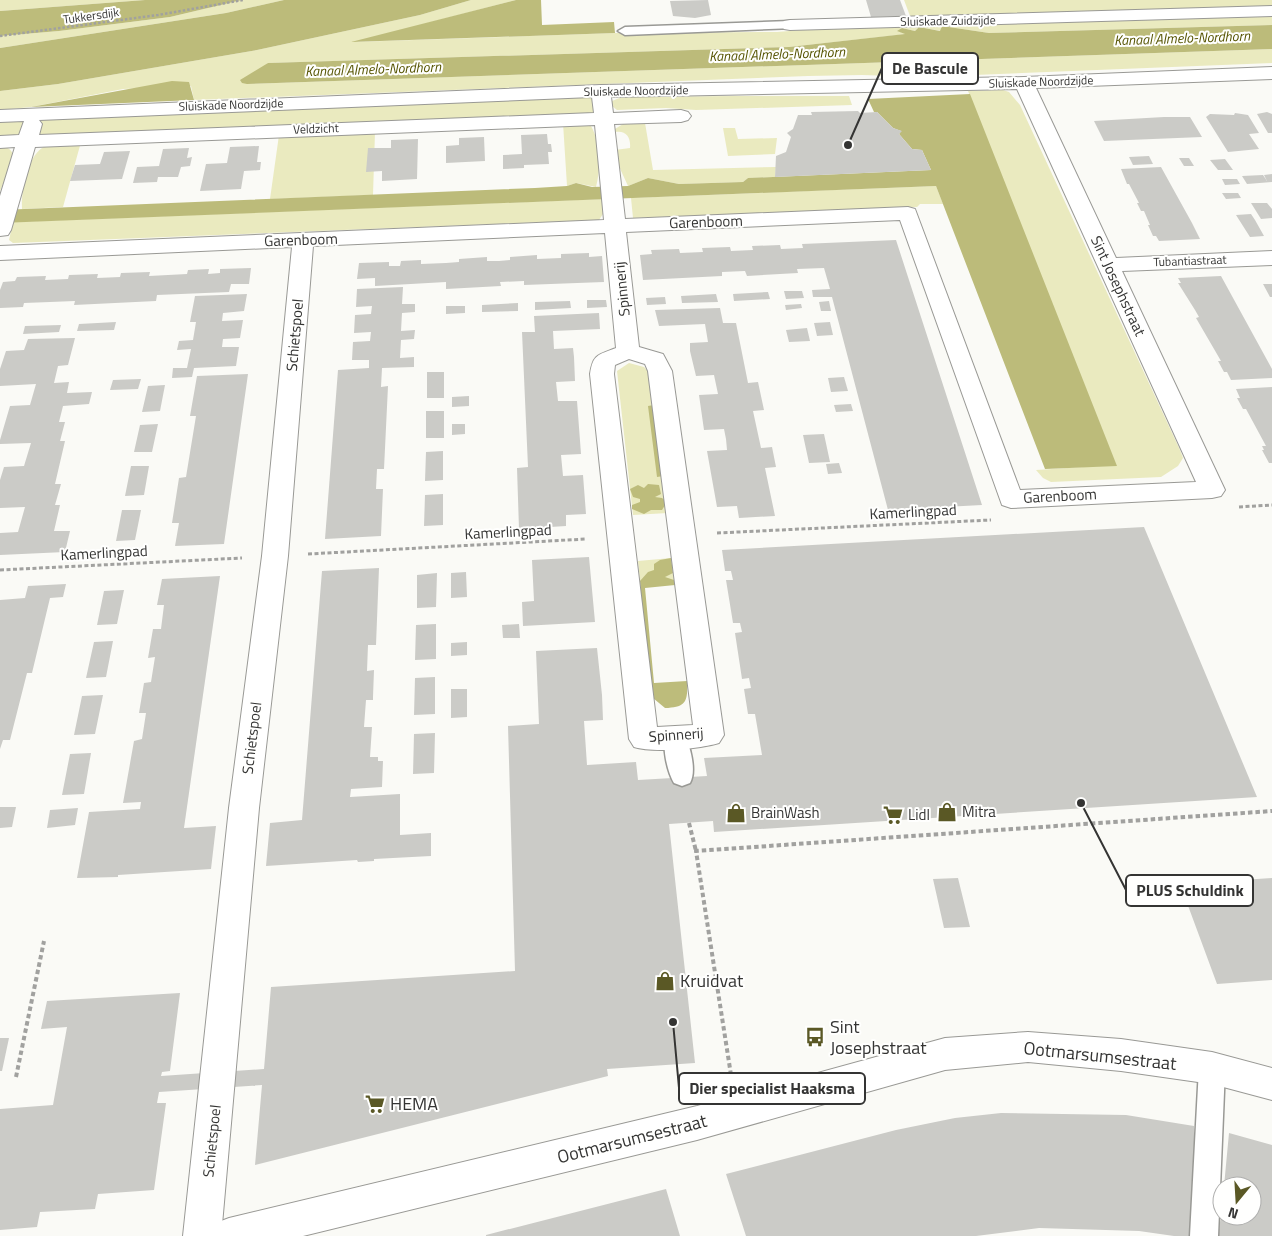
<svg xmlns="http://www.w3.org/2000/svg" width="1272" height="1236" font-family="'Titillium Web',sans-serif">
	<rect width="100%" height="100%" fill="#fafaf6"/>
	<path fill="#eaeabf" d="M0,0H145L0,11Z
		M242,0H284L226,13L0,48V36L59,31L170,17Z
		M471,0H516L355,42L615,33L777,32L814,29L1272,15V25L989,33L942,26L941,31L919,27L915,31L902,28L898,31L907,34L789,47L268,63L247,84L1272,49V63L925,77L862,75L808,76L194,100L191,86L123,89L31,107L0,110V91L58,84L257,50L420,15Z
		M904,0H1272V8L1016,15L910,16Z
		M1003,90L1009,92L1020,105L1180,450L1183,458L1178,466L1161,477L1051,482L1043,478L1036,470L1116,465L968,91Z
		M734,96H849L852,105L696,110L666,108L617,110L612,106V101L622,97Z
		M586,97L593,99L599,115L0,138V120Z
		M563,123L591,126C601,144 601,168 596,187L576,183L567,186Z
		M645,123L653,170L776,167L775,177L748,178L743,182L679,184L648,178L628,186L617,162L615,150L630,148C631,137 626,130 615,132V129L623,124Z
		M723,128H735L738,139L777,138L775,154L728,156Z
		M375,132L373,195L270,199L279,135Z
		M81,142L63,207L22,209C21,192 27,158 42,148C52,141 69,143 81,142Z
		M0,146C8,147 11,149 14,156L0,191Z
		M936,186L943,204H920L917,207L633,218L631,198Z
		M602,199L603,214L599,220L13,243L9,240L13,222Z
		M629,363L644,367L649,372L668,513L633,515L617,371Z
		M671,558L674,580L640,581L638,561Z"/>
	<path fill="#bdbc7b" d="M145,0H242L170,17L59,31L0,36V11Z
		M516,0H541L542,25L614,22L615,33L351,42Z
		M172,81L189,82L194,100L31,107Z
		M654,405L663,476L657,477L648,406Z
		M648,484L659,485L661,494L655,497L662,498L667,502L662,510H651L644,514L632,509V505L640,502V499L633,497L630,489L638,485L644,488Z
		M671,558L673,573L665,577L674,580L675,585L645,588L654,683L687,681C688,702 686,707 665,708L653,698L648,686L640,581L648,572L654,570V564L660,560Z"/>
	<path fill="#bcbb7a" d="M284,0H471L420,15L257,50L58,84L0,91V48L226,13Z
		M1272,25V49L247,84L242,83L240,80L268,63L789,47L905,34L897,31L902,28L915,31L919,27L940,31L942,26L989,33Z
		M970,94L1117,466L1045,469L936,186L0,223V210L535,188L567,186L576,183L592,187L628,186L648,178L679,184L743,182L748,178L931,170L922,150L912,149L899,134L901,131L893,128L877,112H874L868,99Z"/>
	<path fill="#cbcbc7" d="M708,0L711,15L695,18L673,16L670,1Z
		M866,0H900L906,16L871,17Z
		M858,111L860,113L877,112L893,128L902,131L899,134L912,149L922,150L931,170L775,177L776,156L786,152L791,137L787,133L793,129L798,115H812L811,112Z
		M1267,112L1272,114V133H1268L1257,114Z
		M1235,113L1248,115L1259,133L1249,134L1259,149L1228,152L1206,117L1210,114L1234,115Z
		M1164,117H1190L1202,137L1104,141L1094,121Z
		M547,134L548,144H551L552,152H548L549,164L524,165V168L503,169V155L522,154L521,135Z
		M484,137L485,161L446,163V146L459,145V138Z
		M418,139L417,179L382,181V171L366,172L368,148H391V140Z
		M259,146L257,162H261L260,170L244,171L241,189L200,191L206,164L227,163L230,147Z
		M189,148L187,158L192,157L190,166L181,167L178,177H158L157,182L133,183L137,167L159,166L163,149Z
		M130,151L122,179L70,181L75,165L100,164L104,152Z
		M1149,156L1153,164L1133,165L1129,157Z
		M1179,158H1189L1194,166H1184Z
		M1225,159L1233,170H1218L1210,160Z
		M1161,167L1192,223L1200,239L1159,241L1156,236H1153L1148,225H1150L1144,211H1141L1137,203H1139L1129,184H1127L1121,169Z
		M1272,174V182L1247,184L1242,176L1263,175L1267,181L1264,175Z
		M1222,179H1237L1240,184L1225,185Z
		M1222,193H1238L1241,198L1226,199Z
		M1251,203H1267L1272,209V218L1261,219Z
		M1251,214L1255,220L1264,236L1250,237L1236,215Z
		M896,240L982,505L888,510L832,297H813L812,290L830,289L824,268L797,269L798,273L747,276L745,271L722,272V276L643,280L640,255L652,254L651,250L679,249L680,253L703,252L702,248L730,247L731,251L753,250L752,246L780,245L781,249L803,248L802,244Z
		M589,253V257L602,256L604,282L524,285V281L500,282L501,286L446,289V282L375,286V278L357,279L359,263L389,262V266H400L401,261L421,260V264L446,263L459,262V259L487,257V261H499L510,260V257L537,255V259L561,258V254Z
		M251,268L249,284H231L229,292L157,295L156,301L74,305L75,301L50,302L24,303L23,307L0,308V290L3,282L15,281L17,277L46,276L45,280L68,279L69,275L98,274L97,278L120,277L121,273L150,272L149,276L187,274L188,270L209,269L208,274L220,273V269Z
		M1221,276L1272,369V378L1231,380L1227,372H1224L1218,361H1221L1196,318L1199,317L1195,310L1178,283H1181L1178,278Z
		M1263,284H1272V297H1270Z
		M403,287L402,304H415V312L402,313L401,331L415,330L414,339L401,340L400,358L414,357V367L382,368L381,387L388,386L384,469H377L376,489H383L381,536L325,539L338,370L369,368V360H352L353,342L370,341L371,332L354,333L355,315L371,314L372,306L356,307L357,289Z
		M784,291H802L804,298L786,299Z
		M768,292L770,299L734,301L733,294Z
		M247,294L244,311L223,313L222,321L243,320L240,338L223,339L222,347H239L236,366L194,368L192,377L172,378L173,368H187L191,349L177,350L179,341L193,340L196,322H190L195,296Z
		M716,294L718,302L682,303L681,296Z
		M665,297L666,304L647,305L646,298Z
		M587,300H606L607,307L587,308Z
		M570,301L571,308L535,310V302Z
		M829,301L831,311H821L819,302Z
		M518,303V311L482,312V305Z
		M801,304L802,308L786,310L785,305Z
		M446,306H465V313L446,314Z
		M720,308L723,323H736L748,383L758,382L764,410L753,411L761,448L772,447L776,467L765,468L775,516L739,518L737,506L717,507L707,451L727,450L726,439L724,429L704,430L699,395L718,394L714,375L696,376L690,351V343L708,342L705,324L659,326L655,310Z
		M599,313L600,329L553,331L554,349L573,348L574,357L575,381L556,382L558,401H577L581,454L561,455L563,476L583,475L586,514L566,515V526L519,529L517,468L528,467L522,332H535L534,316Z
		M116,322L114,330L77,331L79,324Z
		M830,322L833,335L817,336L814,323Z
		M61,325L59,332L23,334L25,326Z
		M807,328L810,341L789,342L786,330Z
		M75,338L68,365L58,366L54,383L69,382L67,393L92,392L89,404L63,406L59,422H65L60,441H65L55,484H61L55,505H60L54,531H70L65,552L0,555V533L18,532L25,507L0,508V480L4,467L24,466L31,443L0,444V440L10,406L30,405L36,384L0,386V369L6,351L24,350L28,339Z
		M427,372H444V398H427Z
		M248,374L224,544L175,546L179,523H172L179,478L186,477L196,416H190L197,376Z
		M844,377L848,391L831,392L828,378Z
		M141,379L138,389L110,390L113,380Z
		M165,385L160,411L142,412L148,386Z
		M1272,387V463H1269L1262,450H1264L1262,446H1266L1246,409H1243L1237,398H1240L1236,389Z
		M469,396V406L452,407V397Z
		M851,404L853,411L836,412L834,405Z
		M426,411H444V438H426Z
		M158,424L152,452H134L140,425Z
		M452,424H465V434L452,435Z
		M824,434L830,462L809,463L803,435Z
		M443,451V480L425,481L426,452Z
		M839,463L842,473L828,474L826,464Z
		M131,466H149L144,495L125,496Z
		M443,494V525L424,526L425,495Z
		M122,510H141L135,540L116,541Z
		M1144,527L1257,797L714,832L713,821L669,824L695,1063L607,1069L608,1076L255,1165L262,1085L159,1092L157,1103H166L154,1190L98,1194L95,1209L40,1212L37,1227L0,1230V1109L53,1105L67,1027L41,1029L47,1001L180,993L170,1071L162,1072L161,1076L264,1069L271,987L515,971L508,726L539,724L536,651L597,648L602,695L603,720L584,721L587,765L636,762L638,780L707,776L704,758L762,755L755,714H748L744,689L751,688L749,678L742,679L735,633L742,632L740,623H733L726,580H733L731,571H725L722,550Z
		M589,557L595,622L523,626L522,602L534,601L532,560Z
		M379,568L376,645H368L367,671L374,670L373,697V700H366L364,727H372L370,757H378V761H383L382,787L351,789L350,797L400,794V835L431,833V856L374,859V861L358,862L357,860L266,866L270,823L302,820L322,571Z
		M466,572L467,597L451,598V573Z
		M437,573L436,607L417,608V575Z
		M220,576L184,828L216,826L211,869L118,875V877L77,878L89,812L140,809L141,802L123,803L134,741L142,739L146,713H139L144,683L151,682L155,657L148,658L153,629H161L164,605H157L162,579Z
		M66,584L63,597L50,598L32,673H27L10,740H3L0,749V600L25,598L28,586Z
		M124,590L117,624L97,625L104,591Z
		M436,624V659L415,660L416,625Z
		M519,624L520,638H503L502,625Z
		M113,641L106,677L86,678L94,642Z
		M467,642V655L451,656V643Z
		M435,677V714L414,715L415,678Z
		M451,689H467V717L451,718Z
		M103,695L95,734L74,735L82,696Z
		M435,733L434,773L413,774L414,734Z
		M91,753L84,794L62,795L70,754Z
		M0,807H16L12,827L0,828Z
		M78,808L75,825L47,828L50,810Z
		M958,878L970,927L944,928L933,879Z
		M1272,878V980L1217,984L1180,884Z
		M0,1038H9L2,1071H0Z
		M1001,1113L1126,1115L1194,1126L1195,1236H1174L1139,1231L1039,1228L976,1236H746L726,1174L896,1130L955,1118Z
		M1229,1133L1272,1145V1236H1218L1221,1216H1252V1186H1224Z
		M666,1189L680,1236H486V1235Z"/>
	<g fill="none" stroke-linecap="round" stroke-linejoin="round">
		<defs>
			<path id="service" d="M790,21L795,22L797,25L795,28L625,35L618,31L625,27Z
				M675,729L683,732C690,744 697,771 690,783L682,786L674,783C667,771 661,744 667,732Z
				M1212,1056L1221,1059L1225,1068L1218,1236H1190L1199,1068L1203,1059Z"/>
			<path id="minor" d="M1272,6V16L790,30L784,29L781,25L784,21L790,20Z
				M1272,67V79L1036,88L1116,258L1272,251V265L1122,271L1225,490L1221,496L1212,498L1011,508L1002,505L900,220L626,232L639,347L663,354L672,371L724,735L719,743C700,749 652,753 634,747L629,739L590,374C593,354 598,355 616,348L605,233L313,246L288,556L259,808L221,1236H183L229,808L262,556L292,247L0,260V246L604,220L595,125L35,147L11,230L8,235L0,236V196L15,147L0,148V136L19,135L24,121L0,122V110L601,85L1024,77ZM1017,89L1196,482L1020,490L915,209L908,207L625,219L614,124L681,122L688,120L691,116L688,112L681,110L613,113L611,97ZM592,97L594,113L39,135L42,124L39,120ZM629,359L645,364L648,371L693,725L657,727L614,374L615,365Z"/>
			<path id="tertiary" d="M1028,1032L1121,1039L1212,1052L1272,1068V1100L1212,1084L1121,1071L1028,1062L945,1070L697,1140L303,1236H210L216,1223L229,1218L697,1106L945,1038Z"/>
		</defs>
		<use href="#service" stroke="#999995" stroke-width="3"/>
		<use href="#minor" stroke="#999995" stroke-width="2"/>
		<use href="#tertiary" stroke="#999995" stroke-width="2"/>
		<path stroke="#a1a19f" stroke-width="2.5" stroke-dasharray="2.5 2" stroke-linecap="butt" d="M0,36L158,15L243,0"/>
		<path stroke="#a1a19f" stroke-width="3" stroke-dasharray="4 2.5" stroke-linecap="butt" d="M1239,507L1272,505
			M717,533L991,520
			M308,554L586,539
			M0,570L242,558"/>
		<path stroke="#a1a19f" stroke-width="4" stroke-dasharray="4.5 3" stroke-linecap="butt" d="M689,823L696,851
			M731,1075L696,851L1272,811
			M16,1077L44,941"/>
		<use href="#service" fill="#fff" fill-rule="evenodd"/>
		<use href="#minor" fill="#fff" fill-rule="evenodd"/>
		<use href="#tertiary" fill="#fff" fill-rule="evenodd"/>
	</g>
	<defs>
		<symbol id="shop-bare" viewBox="-9 -9 18 18"><path d="M-5-2.5h2.3a2.7 3.5 0 0 1 5.4 0H5L5.5 6h-11ZM-1.5-2.5h3a1.5 2.3 0 0 0-3 0Z" fill="#5a5825" stroke="#fffffe" stroke-width="2.5" paint-order="stroke"/></symbol>
		<symbol id="supermarket-bare" viewBox="-9 -9 18 18"><path d="M-6-5.5h2.5l.6 2H6L4.5 2H-2.5L-4.4-4H-6ZM-1.5 3.2a1.3 1.3 0 1 0 .1 0ZM3 3.2a1.3 1.3 0 1 0 .1 0Z" fill="#5a5825" stroke="#fffffe" stroke-width="2.5" paint-order="stroke"/></symbol>
		<symbol id="bus-bare" viewBox="-9 -9 18 18"><path d="M-5-6H5V4H4V6H2V4H-2V6H-4V4H-5ZM-3.5-4V0h7V-4ZM-3.5 1.2v1.5H-2V1.2ZM2 1.2v1.5H3.5V1.2Z" fill="#5a5825" stroke="#fffffe" stroke-width="2.5" paint-order="stroke"/></symbol>
	</defs>
	<g fill-rule="evenodd">
		<use href="#shop-bare" x="933" y="798" width="28" height="28"/>
		<use href="#shop-bare" x="722" y="799" width="28" height="28"/>
		<use href="#supermarket-bare" x="879" y="801" width="28" height="28"/>
		<use href="#shop-bare" x="651" y="967" width="28" height="28"/>
		<use href="#bus-bare" x="801" y="1023" width="28" height="28"/>
		<use href="#supermarket-bare" x="361" y="1090" width="28" height="28"/>
	</g>
	<g text-anchor="middle" stroke-width="4" stroke-linejoin="round" paint-order="stroke">
		<g font-size="12" fill="#343433" stroke="#fffffe">
			<text transform="translate(91 16) rotate(-8)" y="4">Tukkersdijk</text>
			<text transform="translate(948 21) rotate(-1)" y="4">Sluiskade Zuidzijde</text>
			<text transform="translate(1041 82) rotate(-2)" y="4">Sluiskade Noordzijde</text>
			<text transform="translate(636 91) rotate(-1)" y="4">Sluiskade Noordzijde</text>
			<text transform="translate(231 105) rotate(-2)" y="4">Sluiskade Noordzijde</text>
			<text transform="translate(316 129) rotate(-2)" y="4">Veldzicht</text>
			<text transform="translate(1190 261) rotate(-2)" y="4">Tubantiastraat</text>
		</g>
		<g font-size="14" font-style="italic" fill="#555300" stroke="#fffffe">
			<text transform="translate(1182 38) rotate(-2)" y="5">Kanaal Almelo-Nordhorn</text>
			<text transform="translate(777 54) rotate(-2)" y="5">Kanaal Almelo-Nordhorn</text>
			<text transform="translate(373 69) rotate(-2)" y="5">Kanaal Almelo-Nordhorn</text>
		</g>
		<g font-size="15" fill="#343433" stroke="#fffffe">
			<text transform="translate(706 222) rotate(-2)" y="5">Garenboom</text>
			<text transform="translate(301 240) rotate(-2)" y="5">Garenboom</text>
			<text transform="translate(1118 286) rotate(65)" y="5">Sint Josephstraat</text>
			<text transform="translate(622 289) rotate(-96)" y="5">Spinnerij</text>
			<text transform="translate(295 335) rotate(-85)" y="5">Schietspoel</text>
			<text transform="translate(1060 496) rotate(-3)" y="5">Garenboom</text>
			<text transform="translate(913 512) rotate(-3)" y="5">Kamerlingpad</text>
			<text transform="translate(508 532) rotate(-3)" y="5">Kamerlingpad</text>
			<text transform="translate(104 553) rotate(-3)" y="5">Kamerlingpad</text>
			<text transform="translate(676 735) rotate(-4)" y="5">Spinnerij</text>
			<text transform="translate(252 738) rotate(-83)" y="5">Schietspoel</text>
			<text transform="translate(212 1141) rotate(-84)" y="5">Schietspoel</text>
		</g>
		<g font-size="15" fill="#343433" stroke="#fffffe" text-anchor="start">
			<text x="962" y="817">Mitra</text>
			<text x="751" y="818">BrainWash</text>
			<text x="908" y="820">Lidl</text>
		</g>
		<g font-size="18" fill="#343433" stroke="#fffffe" text-anchor="start">
			<text x="680" y="987">Kruidvat</text>
			<text x="830" y="1033">Sint<tspan x="830" dy="21">Josephstraat</tspan></text>
			<text x="390" y="1110">HEMA</text>
		</g>
		<g font-size="18" fill="#343433" stroke="#fffffe">
			<text transform="translate(1100 1056) rotate(6)" y="6">Ootmarsumsestraat</text>
			<text transform="translate(632 1139) rotate(-14)" y="6">Ootmarsumsestraat</text>
		</g>
	</g>
	<path fill="none" stroke="#343433" stroke-width="2" d="M848 145L882 68M1081 803L1126 890M673 1022L679 1088"/>
	<g fill="#343433" stroke="#fffffe" stroke-width="2">
		<circle cx="848" cy="145" r="5"/>
		<circle cx="1081" cy="803" r="5"/>
		<circle cx="673" cy="1022" r="5"/>
	</g>
	<g fill="#fffffe" stroke="#343433" stroke-width="2">
		<rect x="882" y="53" width="96" height="31" rx="5"/>
		<rect x="1126" y="875" width="127" height="31" rx="5"/>
		<rect x="679" y="1073" width="186" height="31" rx="5"/>
	</g>
	<g font-size="16" text-anchor="middle" font-weight="bold" fill="#343433">
		<text x="930" y="74">De Bascule</text>
		<text x="1190" y="896">PLUS Schuldink</text>
		<text x="772" y="1094">Dier specialist Haaksma</text>
	</g>
	<g transform="translate(1237 1201) rotate(198)"><circle r="24" fill="#fffffe" stroke="#aeaead"/>
	<path d="M0-4L9 19L0 12L-9 19Z" fill="#5a5825"/>
	<text y="-8" font-size="14" font-weight="bold" text-anchor="middle" fill="#343433">N</text>
	</g>
</svg>
